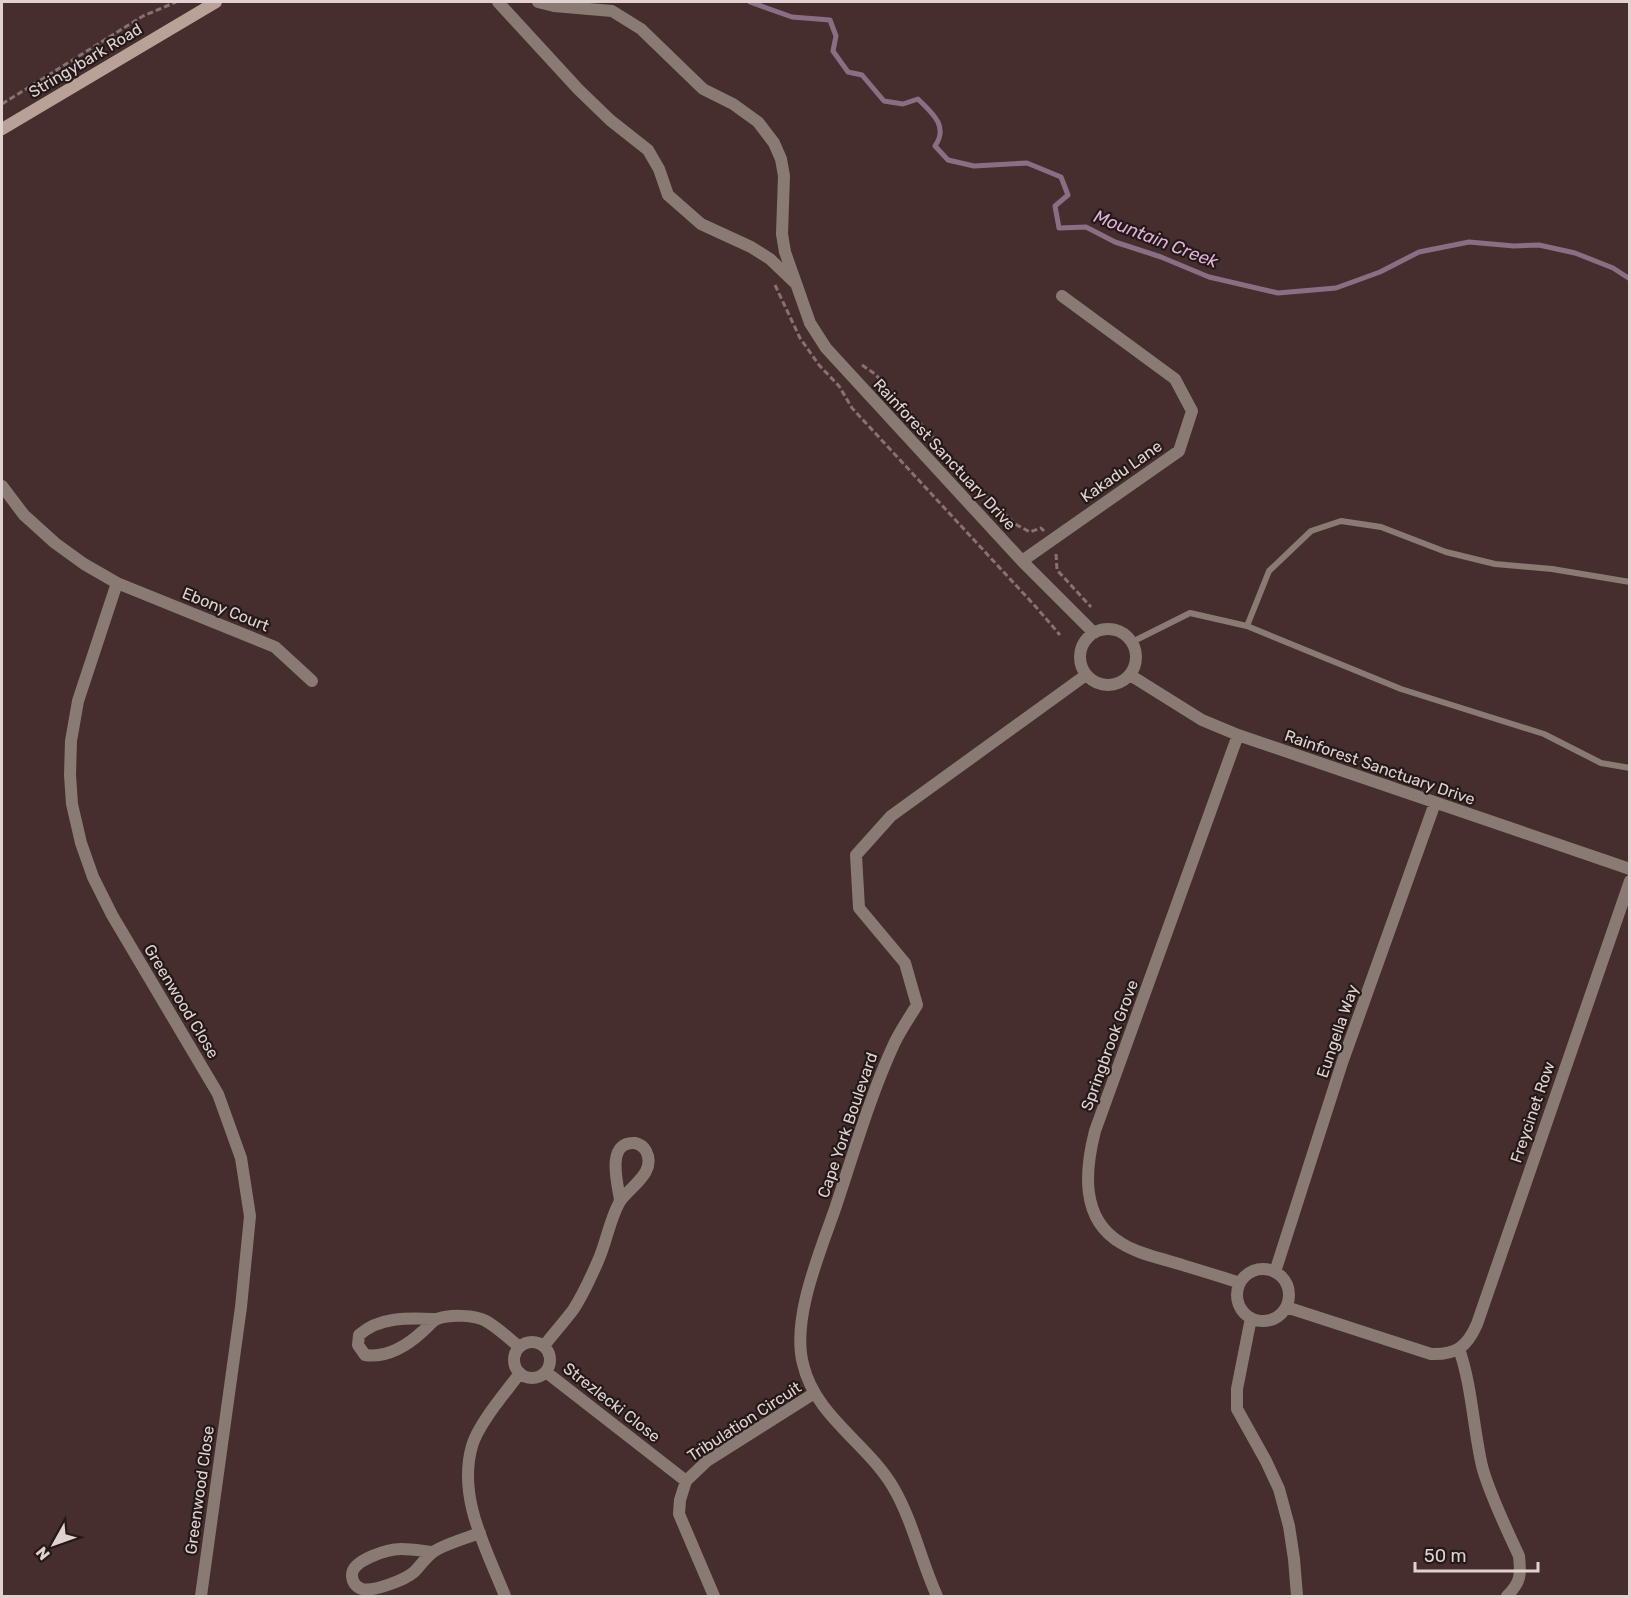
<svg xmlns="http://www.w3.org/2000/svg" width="1631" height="1598" font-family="Rubik,sans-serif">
	<rect width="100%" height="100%" fill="#452e2d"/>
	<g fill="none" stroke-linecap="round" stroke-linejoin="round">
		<path stroke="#8a6f84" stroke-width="5" d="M750,2L792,17L830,20L836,36L833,51L848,72L862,75L884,101L903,104L918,99C932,113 949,126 935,146L948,160L974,166L1027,163L1061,177L1068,195L1055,206L1059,228L1086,227L1115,242L1161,257L1209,277L1278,293L1336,288L1380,272L1419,252L1469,242L1514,246L1539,245L1575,253L1613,268L1630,279"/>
		<path stroke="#867271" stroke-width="3" stroke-dasharray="6 3" stroke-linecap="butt" d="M2,104L143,16L176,2
			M775,285L800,338L819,365L839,386L852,408L1036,607L1060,635
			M862,365L875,374L939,444L949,459
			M964,474L1015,524L1030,532L1041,528L1044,531
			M1056,554L1057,570L1091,607"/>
		<path stroke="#897a74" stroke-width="6" d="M1247,626L1269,571L1311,531L1341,521L1381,527L1446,552L1495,564L1552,569L1630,582
			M1132,642L1190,613L1247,626L1401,689L1544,734L1601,763L1630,768"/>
		<path stroke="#897a74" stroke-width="12" d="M498,2L578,89L610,120L648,150L659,169L668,195L701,224L751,247L770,259L794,282
			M538,2L554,6L612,11L641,29L703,89L733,104L758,122L774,143L781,159L784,176L782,234L785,252L810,323L826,348L1022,561L1094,633
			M2,486L24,515L55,543L84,564L117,583L275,647L312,681
			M1022,561L1179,451L1192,411L1175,379L1062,296
			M117,583L78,701L71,741L70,775L72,804L81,843L93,877L112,915L218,1094L241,1158L250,1216L241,1307L201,1596
			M1080 657a28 28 0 1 1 56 0a28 28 0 1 1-56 0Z
			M1130,675L1202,720L1238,735L1630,869
			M1238,735L1095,1131C1085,1170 1080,1219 1121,1243C1135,1252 1152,1256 1169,1261C1192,1268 1216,1275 1240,1283
			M1237 1295a26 26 0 1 1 52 0a26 26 0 1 1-52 0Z
			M1275,1272L1342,1063L1435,803
			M1286,1307L1431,1354C1456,1355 1467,1347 1477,1324L1630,881
			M1251,1318L1237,1389V1409L1266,1461L1279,1489L1289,1526L1294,1559L1297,1596
			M436,1319C410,1318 380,1316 359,1335L358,1345L365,1355C387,1358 408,1345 423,1331C427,1328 432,1321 437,1319C450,1314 475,1315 486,1321C498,1328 509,1338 519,1347
			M514 1360a18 18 0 1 1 36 0a18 18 0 1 1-36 0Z
			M544,1346C553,1334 564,1322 573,1310C583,1295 591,1277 598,1261C606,1244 611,1214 621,1200C631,1186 657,1172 646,1151C643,1146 640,1144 635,1143C605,1141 618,1185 620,1200
			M1459,1349C1472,1386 1473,1427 1482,1466C1489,1493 1507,1530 1519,1556C1521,1575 1521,1582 1507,1596
			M546,1372L686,1481
			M433,1552C423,1551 412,1549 401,1549C388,1549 352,1560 352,1575C352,1582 356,1587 362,1589C373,1592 405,1580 414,1572C420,1566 426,1557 433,1552C445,1544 466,1538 480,1533
			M505,1596C487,1550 457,1498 472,1446C478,1424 506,1392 520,1373
			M714,1596L679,1514L680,1500L686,1481L707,1461L813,1394
			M937,1596C921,1561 913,1521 893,1487C867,1443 815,1416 803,1364C791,1318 821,1250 836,1206C854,1152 870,1096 894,1044C900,1031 909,1018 917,1005L905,963L859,908L856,855L891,816L1086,675"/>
		<path stroke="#b8a197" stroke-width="12" d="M2,129L216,2"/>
	</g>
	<g text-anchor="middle" stroke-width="4.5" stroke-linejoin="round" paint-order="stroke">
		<g font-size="16" fill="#e1d2d1" stroke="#241919">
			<text transform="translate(85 60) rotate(-31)" y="6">Stringybark Road</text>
			<text transform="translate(945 454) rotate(47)" y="6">Rainforest Sanctuary Drive</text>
			<text transform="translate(1121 471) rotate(-35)" y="6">Kakadu Lane</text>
			<text transform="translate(226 609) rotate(22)" y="6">Ebony Court</text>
			<text transform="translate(1380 767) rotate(19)" y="6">Rainforest Sanctuary Drive</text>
			<text transform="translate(182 1001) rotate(59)" y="6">Greenwood Close</text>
			<text transform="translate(1337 1031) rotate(-71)" y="6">Eungella Way</text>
			<text transform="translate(1109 1045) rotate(-70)" y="6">Springbrook Grove</text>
			<text transform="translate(1532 1112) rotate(-71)" y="6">Freycinet Row</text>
			<text transform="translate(847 1125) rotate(-71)" y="6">Cape York Boulevard</text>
			<text transform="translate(612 1402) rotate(38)" y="6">Strezlecki Close</text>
			<text transform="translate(744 1421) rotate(-33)" y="6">Tribulation Circuit</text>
			<text transform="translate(199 1490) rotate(-82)" y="6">Greenwood Close</text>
		</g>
		<g font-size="18" font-style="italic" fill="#e2b0d7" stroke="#241919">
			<text transform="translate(1156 239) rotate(21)" y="6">Mountain Creek</text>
		</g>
	</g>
	<rect width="1631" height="1598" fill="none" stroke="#e1d2d1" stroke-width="6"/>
	<g transform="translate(54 1544) rotate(230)" stroke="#241919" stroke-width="4.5" paint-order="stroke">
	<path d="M0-4.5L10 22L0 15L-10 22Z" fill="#e1d2d1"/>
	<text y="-9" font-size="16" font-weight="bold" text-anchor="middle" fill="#e1d2d1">N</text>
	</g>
	<path d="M1415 1562v9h123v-9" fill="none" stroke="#e1d2d1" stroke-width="3"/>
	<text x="1424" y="1562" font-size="18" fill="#e1d2d1" stroke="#241919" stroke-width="4.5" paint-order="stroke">50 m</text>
</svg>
